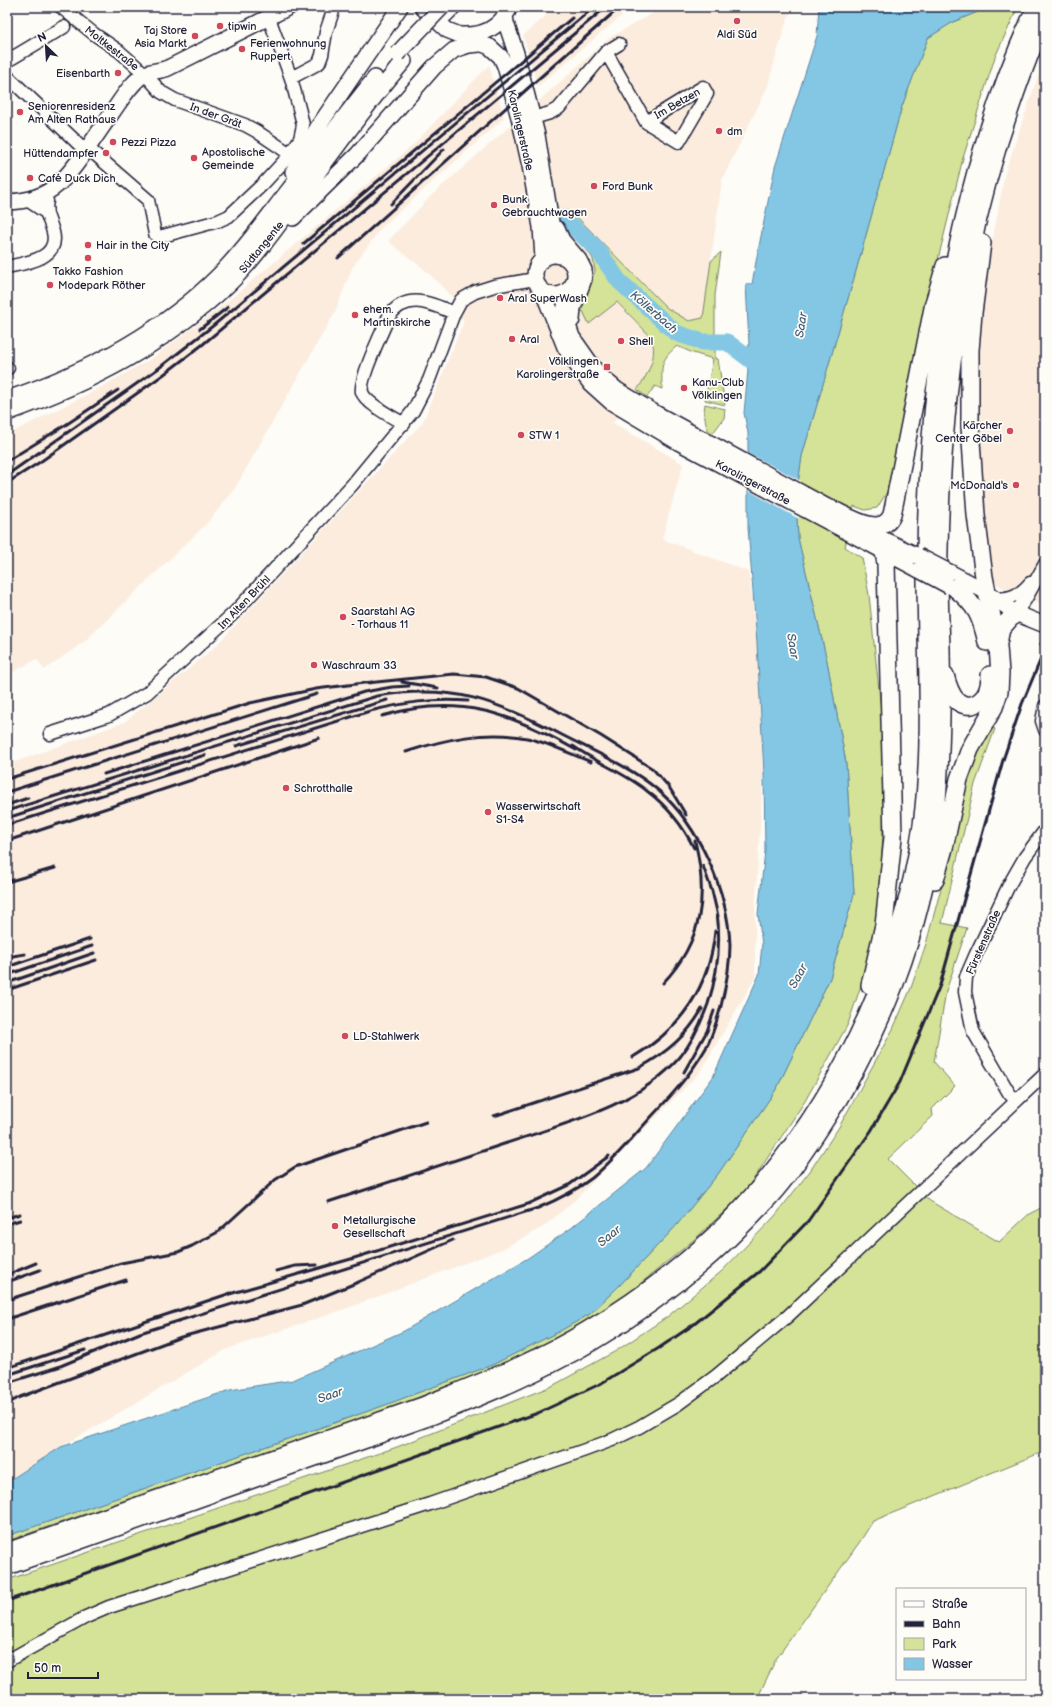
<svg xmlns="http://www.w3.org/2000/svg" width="1052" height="1706" font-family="'Balsamiq Sans',sans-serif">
	<rect width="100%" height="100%" fill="#fdfcf7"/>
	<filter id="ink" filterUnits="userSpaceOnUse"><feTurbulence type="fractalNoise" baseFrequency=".025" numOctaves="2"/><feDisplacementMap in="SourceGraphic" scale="8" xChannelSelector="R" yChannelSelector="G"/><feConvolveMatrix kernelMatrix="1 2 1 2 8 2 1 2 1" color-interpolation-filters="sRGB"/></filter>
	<g filter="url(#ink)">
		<path fill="#fbecde" d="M556,7H632L538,86L523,36Z
			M664,7H793L784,28L767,88L722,180L703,318L689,321L667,308L574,214L564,216L566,227L587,249L593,259L595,271L617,302L651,338L653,354L647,375L613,423L683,464L662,539L749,572L757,644L763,772L755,912V978L700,1072L574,1201L543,1227L502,1249L345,1309L227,1349L61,1447L7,1482V765L125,722L216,646L423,422L464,321L450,305L454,299L442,286L424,269L388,241L432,195L611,37Z
			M1045,60V607L1013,590L1003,588L994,582L990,570L979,469L976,362L980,308L1005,173L1038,76Z
			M489,65L504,118L384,225L378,232L352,268L335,312L235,488L207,523L85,641L44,670L37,659L7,675V435L94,391L151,359L227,302L412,146Z"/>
		<path fill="#d4e397" stroke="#7b8269" d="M1018,7L995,57L963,158L928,300L887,492L877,508L865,510L854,506L845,547L862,558L869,595L882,719L885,781L880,901L872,953L848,1024L805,1101L745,1192L696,1238L596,1320L535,1353L380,1412L7,1541V1536L377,1408L492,1365L560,1331L590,1314L620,1285L676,1226L718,1174L777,1088L830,978L854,894L846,763L827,661L798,538L796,497L802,456L854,278L902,106L928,38L953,22L980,11Z
			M574,214L667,308L689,321L703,318L711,261L721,252L715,295V359H718L725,405L705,400L713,359L693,353L677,346C659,361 662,367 662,389L655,386L647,397L637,390C646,377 659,356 651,339C648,332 623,309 617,302L589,324L583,311L580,312L586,292L595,271L593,259L587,249L566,227L564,216Z
			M705,404L725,409L724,418L713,433L707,430L704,412Z
			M991,727L995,729L975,784L942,923L967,928L946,991L934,1062L955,1086L932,1109L933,1116L888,1159L930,1201L999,1242L1029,1214L1045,1206V1451L873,1521L861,1540L776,1659L757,1699H7V1580L397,1447L552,1386L616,1351L667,1317L722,1271L775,1216L810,1171L839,1127L893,1029L911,988L926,944L951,851L967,782L977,754Z"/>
		<path fill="#84c7e5" stroke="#5d85a1" d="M819,7H982L980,11L953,22L928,38L902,106L854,278L802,456L796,497L798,538L827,661L846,763L854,894L830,978L777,1088L718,1174L676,1226L620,1285L590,1314L560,1331L492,1365L377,1408L7,1536V1482L61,1447L230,1390L293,1380L404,1331L528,1258L570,1229L646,1168L713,1077L759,975L762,944L758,914L765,851L764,773L757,643L748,528V433L744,413L748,370L746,363L738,356V351L747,349L749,344L746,284H752L757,256L775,167L817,36Z"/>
		<path fill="#fdfcf7" d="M746,452L801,481L798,497L799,519L746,489Z"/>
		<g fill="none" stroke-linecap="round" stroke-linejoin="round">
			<path stroke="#84c7e5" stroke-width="17" d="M564,218L597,249L619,281L676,333L703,342H727L756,364"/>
			<defs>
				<path id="minor" d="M61,7L94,34L119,51L145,74L161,92L175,100L245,125L256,131L290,154
					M606,52L646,122L679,142L707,94L703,87L646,122
					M7,61L64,27
					M7,76L86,151
					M291,78L319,63L322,55L326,32L333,11
					M533,118L550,113L559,108L606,52L619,44
					M88,148L148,200L155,234L159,237L218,221L229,216L263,184L287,158L300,139L303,125L300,112L291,78L269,18
					M7,267C26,263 60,259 53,232C50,219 44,215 47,201
					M7,368H8
					M404,424C394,418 365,403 362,392C359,379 383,330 389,316C407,292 431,303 454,313
					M997,599C1012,598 1020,595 1030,583
					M1015,613L1025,600L1045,564
					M1045,706L1042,721L1045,730
					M50,734L109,715L147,693L235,612L352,485L413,411L429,380L454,313L461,300L475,292L494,286L535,279
					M1016,1101L1009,1093L973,1031L965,992L966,977L976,954L1009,885L1025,857L1045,830
					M7,1661L86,1617L109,1607L430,1504L585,1450L612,1440L639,1427L678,1404L716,1376L788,1316L1045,1074"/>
				<path id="major" d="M422,7L447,30L490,47L501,57L505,66L520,121L530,166L541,227L543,259
					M445,15L453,7
					M505,15L506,23L516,53L537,135L554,241L559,256
					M463,35C482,36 498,28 508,11
					M293,172L318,127L400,7
					M30,200L45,210
					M7,202C48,201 63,183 85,152C96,136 107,120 118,104C125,94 134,80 145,74C151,71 161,71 168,68L289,7
					M293,218L358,154L434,67L454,50L469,45L480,44
					M557,229L562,240L579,260L584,270V279L573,308L572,320
					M535 275a20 20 0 1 1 40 0a20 20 0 1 1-40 0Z
					M567,291L564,314L572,337L598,374L617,390L655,413L831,509L855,526L918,556
					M543,292L565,347L581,371L591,384L611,402L678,442L919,570
					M7,399C84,373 161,333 219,275C245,249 266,219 288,191C317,153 345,115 375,78
					M7,413C92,382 161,347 228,285C250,264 268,239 286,215C326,163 362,109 404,61
					M949,572L987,592L1015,613L1045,625"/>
				<path id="highway" d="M831,509C849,517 881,539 892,515L934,303L945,266
					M956,589C977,606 981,617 987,642
					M998,643L1001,629L1015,613
					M945,675C947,683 951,695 957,701C961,704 967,706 972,705C986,701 990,688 990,675
					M935,880L944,848L959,779L970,749L994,707L999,692L1000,673L998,647L984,577L976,515L970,426V350L973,313L982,243
					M870,985L884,925L893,837L886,564L884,552
					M7,1552L423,1406C479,1383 536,1362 588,1330C653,1291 716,1241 764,1182C849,1079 903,957 922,825C934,734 925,643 926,553C928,368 958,175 1036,7
					M7,1566L428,1417C485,1395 541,1372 593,1341C659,1302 720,1252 771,1195C789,1175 805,1151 820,1128C881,1037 922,931 935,822C941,764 942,706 941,648C940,615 938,582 939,549C942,397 961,247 1012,103C1022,74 1032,46 1045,18"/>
			</defs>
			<use href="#minor" stroke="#22223b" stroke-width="15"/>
			<use href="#major" stroke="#22223b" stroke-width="18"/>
			<use href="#highway" stroke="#22223b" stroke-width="20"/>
			<use href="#minor" stroke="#fdfcf7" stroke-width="12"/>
			<use href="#major" stroke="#fdfcf7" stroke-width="15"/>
			<use href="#highway" stroke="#fdfcf7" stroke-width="17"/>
			<path stroke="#22223b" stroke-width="3" d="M391,204L444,149
				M303,244L572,18
				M338,258C432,174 525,90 620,7
				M200,329L228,307
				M7,461L64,426L118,390
				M7,475L159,368L214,325L594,7
				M7,483L40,462L163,375L202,345L606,7
				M1041,644L1045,637
				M402,682L438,688
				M367,683L454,674L486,677L518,688L601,736L653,769L669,787L686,815
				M382,716C458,694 509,712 576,750
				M236,746L387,700
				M573,746C597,763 625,773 647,791C667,806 683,826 694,848
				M406,752C445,739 486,730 527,738C549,743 570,754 591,762
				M104,774L364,692L392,687L409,686
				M7,779L250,703L316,689L372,682
				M7,792L317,694
				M7,805L28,798
				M7,811L377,696C454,683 495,701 562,735C595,752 631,767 659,791C699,826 728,891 730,945C730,965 726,986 721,1006C717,1020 713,1035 706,1048C691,1074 672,1095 652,1116C633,1137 614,1160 592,1178C575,1191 557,1200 538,1208L140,1333L58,1367L7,1383
				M7,818L205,755
				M7,825L370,711C403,703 433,698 468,701
				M7,841L319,738
				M703,866L712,891L718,916
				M7,882L55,868
				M7,957L25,954
				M7,967L90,939
				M7,975L92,946
				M7,983L94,953
				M663,983C703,941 708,895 695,841
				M7,990L96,960
				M633,1057C681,1029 710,986 715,931
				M684,1072L707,1031L714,1011
				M494,1116L639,1068C665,1054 688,1035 702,1009
				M328,1202C387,1183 445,1164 504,1144C563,1124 637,1107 680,1057C693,1041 701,1023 708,1004C718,973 721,944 717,912
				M7,1218L20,1214
				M7,1224L20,1220
				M276,1271L295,1266L317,1265
				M7,1275L36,1263
				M7,1282L40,1270
				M226,1295L351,1259L528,1204L569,1185L609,1156
				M7,1300L121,1263L178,1252L192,1246L218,1232L275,1180L295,1167L426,1122
				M7,1319L126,1280
				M7,1368L231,1293
				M7,1375L85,1350
				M7,1404L20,1397L181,1337L302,1305L356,1283L453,1240
				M7,1601L538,1413L600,1384L659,1348L693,1325L760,1271L808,1221L871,1131L900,1082L940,985L1003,760L1022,704L1045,649"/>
			<defs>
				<path id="major-bridge" d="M397,54L442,7
					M918,556L949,572
					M919,570L949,586"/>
			</defs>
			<use href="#major-bridge" stroke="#22223b" stroke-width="18" stroke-linecap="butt"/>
			<use href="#major-bridge" stroke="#fdfcf7" stroke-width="15"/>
		</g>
	</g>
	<g fill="#d1495b" stroke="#fdfcf7" stroke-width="1.5">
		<circle cx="737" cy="21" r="4"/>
		<circle cx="220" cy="26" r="4"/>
		<circle cx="195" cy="36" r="4"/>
		<circle cx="242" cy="49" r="4"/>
		<circle cx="118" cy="73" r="4"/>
		<circle cx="20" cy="112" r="4"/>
		<circle cx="719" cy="131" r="4"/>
		<circle cx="113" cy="142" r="4"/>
		<circle cx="106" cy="153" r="4"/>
		<circle cx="194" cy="158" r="4"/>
		<circle cx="30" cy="178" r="4"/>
		<circle cx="594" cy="186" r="4"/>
		<circle cx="494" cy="205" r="4"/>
		<circle cx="88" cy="245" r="4"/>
		<circle cx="88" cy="258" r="4"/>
		<circle cx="50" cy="285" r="4"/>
		<circle cx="500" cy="298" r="4"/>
		<circle cx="355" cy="315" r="4"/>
		<circle cx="512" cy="339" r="4"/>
		<circle cx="621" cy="341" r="4"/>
		<rect x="603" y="363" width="8" height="8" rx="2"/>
		<circle cx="684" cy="388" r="4"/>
		<circle cx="1010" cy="431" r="4"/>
		<circle cx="521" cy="435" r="4"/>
		<circle cx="1016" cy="485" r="4"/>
		<circle cx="343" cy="617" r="4"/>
		<circle cx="314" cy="665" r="4"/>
		<circle cx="286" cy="788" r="4"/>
		<circle cx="488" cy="812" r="4"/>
		<circle cx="345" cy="1036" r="4"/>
		<circle cx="335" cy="1226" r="4"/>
	</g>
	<g text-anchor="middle" stroke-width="3.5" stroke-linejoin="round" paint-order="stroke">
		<g font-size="11" fill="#22223b" stroke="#fdfcf7" text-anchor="start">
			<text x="228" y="30">tipwin</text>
			<text x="187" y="34" text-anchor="end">Taj Store<tspan x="187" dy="13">Asia Markt</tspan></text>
			<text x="737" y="38" text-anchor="middle">Aldi Süd</text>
			<text x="250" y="47">Ferienwohnung<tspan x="250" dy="13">Ruppert</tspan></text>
			<text x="110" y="77" text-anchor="end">Eisenbarth</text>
			<text x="28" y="110">Seniorenresidenz<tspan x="28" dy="13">Am Alten Rathaus</tspan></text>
			<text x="727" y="135">dm</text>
			<text x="121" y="146">Pezzi Pizza</text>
			<text x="202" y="156">Apostolische<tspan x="202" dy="13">Gemeinde</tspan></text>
			<text x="98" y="157" text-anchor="end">Hüttendampfer</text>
			<text x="38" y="182">Café Duck Dich</text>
			<text x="602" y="190">Ford Bunk</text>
			<text x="502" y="203">Bunk<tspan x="502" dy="13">Gebrauchtwagen</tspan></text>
			<text x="96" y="249">Hair in the City</text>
			<text x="88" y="275" text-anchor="middle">Takko Fashion</text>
			<text x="58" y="289">Modepark Röther</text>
			<text x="508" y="302">Aral SuperWash</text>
			<text x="363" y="313">ehem.<tspan x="363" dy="13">Martinskirche</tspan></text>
			<text x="520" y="343">Aral</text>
			<text x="629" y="345">Shell</text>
			<text x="599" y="365" text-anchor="end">Völklingen<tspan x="599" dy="13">Karolingerstraße</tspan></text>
			<text x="692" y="386">Kanu-Club<tspan x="692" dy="13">Völklingen</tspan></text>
			<text x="1002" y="429" text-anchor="end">Kärcher<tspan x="1002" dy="13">Center Göbel</tspan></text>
			<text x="529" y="439">STW 1</text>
			<text x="1008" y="489" text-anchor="end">McDonald's</text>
			<text x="351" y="615">Saarstahl AG<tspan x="351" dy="13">- Torhaus 11</tspan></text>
			<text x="322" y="669">Waschraum 33</text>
			<text x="294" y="792">Schrotthalle</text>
			<text x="496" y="810">Wasserwirtschaft<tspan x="496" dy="13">S1-S4</tspan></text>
			<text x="353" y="1040">LD-Stahlwerk</text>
			<text x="343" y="1224">Metallurgische<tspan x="343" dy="13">Gesellschaft</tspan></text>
		</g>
		<g font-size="11" fill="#22223b" stroke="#fdfcf7">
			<text transform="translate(112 48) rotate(38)" y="4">Moltkestraße</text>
			<text transform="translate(677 103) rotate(-30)" y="4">Im Betzen</text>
			<text transform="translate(216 115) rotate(20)" y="4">In der Grät</text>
			<text transform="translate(521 130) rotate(77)" y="4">Karolingerstraße</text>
			<text transform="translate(261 247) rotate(-51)" y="4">Südtangente</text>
			<text transform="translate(753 482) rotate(28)" y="4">Karolingerstraße</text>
			<text transform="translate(244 602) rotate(-46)" y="4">Im Alten Brühl</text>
			<text transform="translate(983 942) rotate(-66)" y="4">Fürstenstraße</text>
		</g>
		<g font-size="12" font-style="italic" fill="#445c76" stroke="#fdfcf7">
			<text transform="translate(654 312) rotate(41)" y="4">Köllerbach</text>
			<text transform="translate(801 325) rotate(-81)" y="4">Saar</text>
			<text transform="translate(793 646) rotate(81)" y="4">Saar</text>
			<text transform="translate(798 976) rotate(-61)" y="4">Saar</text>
			<text transform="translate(609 1236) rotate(-39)" y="4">Saar</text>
			<text transform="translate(330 1395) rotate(-19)" y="4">Saar</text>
		</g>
	</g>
	<rect width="1052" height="1706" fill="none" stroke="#fdfcf7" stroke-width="24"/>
	<rect x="12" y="12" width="1028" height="1682" fill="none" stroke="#22223b" stroke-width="1.5" filter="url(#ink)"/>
	<rect x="896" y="1588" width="130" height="92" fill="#fdfcf7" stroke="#a5a5ac"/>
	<rect x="904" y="1601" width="20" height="6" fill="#fdfcf7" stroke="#a5a5ac"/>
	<text x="932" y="1608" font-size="12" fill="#22223b">Straße</text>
	<rect x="904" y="1621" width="20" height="6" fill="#22223b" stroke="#a5a5ac"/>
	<text x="932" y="1628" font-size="12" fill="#22223b">Bahn</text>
	<rect x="904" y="1638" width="20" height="12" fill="#d4e397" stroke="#a5a5ac"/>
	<text x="932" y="1648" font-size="12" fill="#22223b">Park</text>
	<rect x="904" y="1658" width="20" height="12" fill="#84c7e5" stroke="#a5a5ac"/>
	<text x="932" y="1668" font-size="12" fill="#22223b">Wasser</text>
	<g transform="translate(46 46) rotate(335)" stroke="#fdfcf7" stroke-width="3" paint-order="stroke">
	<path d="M0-3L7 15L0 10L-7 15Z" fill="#22223b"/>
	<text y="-6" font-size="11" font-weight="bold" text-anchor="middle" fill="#22223b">N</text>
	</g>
	<path d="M28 1672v6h70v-6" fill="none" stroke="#22223b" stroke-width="2"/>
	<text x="34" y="1672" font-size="12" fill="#22223b" stroke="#fdfcf7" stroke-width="3" paint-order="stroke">50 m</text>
</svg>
